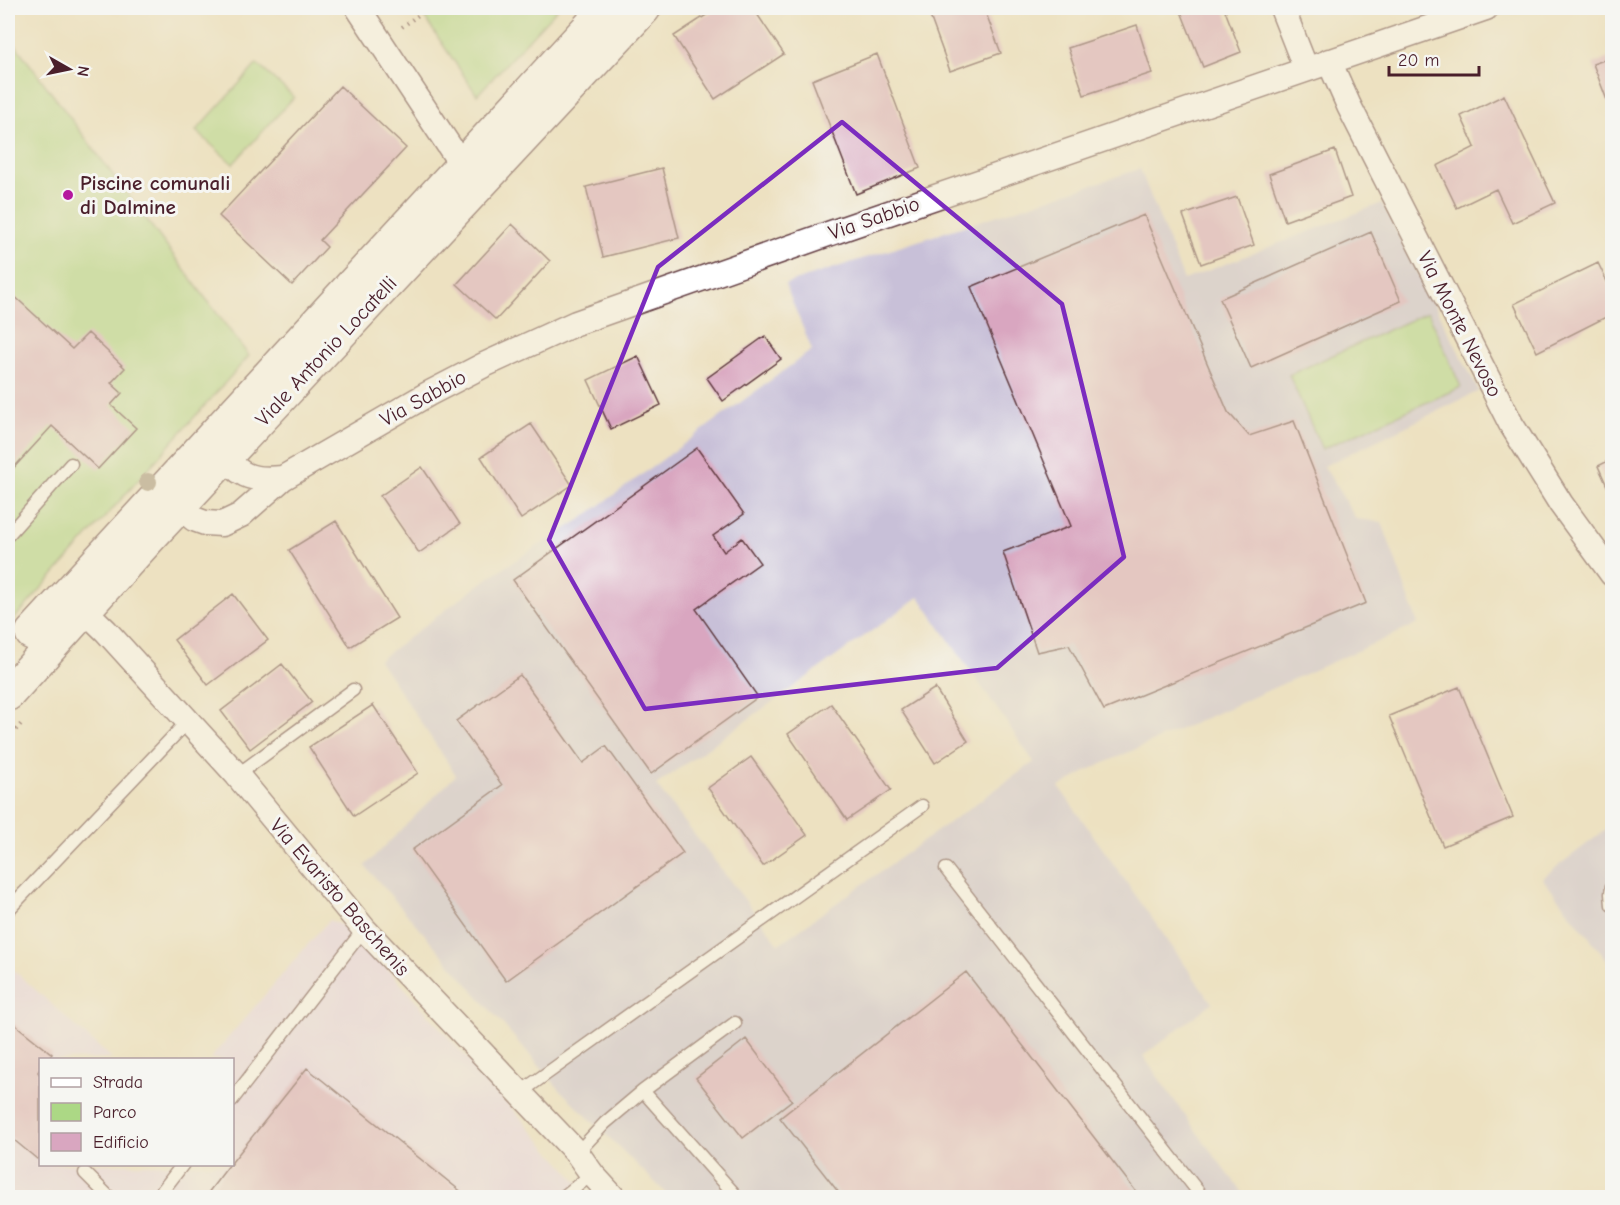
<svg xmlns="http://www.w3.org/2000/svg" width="1620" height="1205" font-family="'Comic Neue',sans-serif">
	<rect width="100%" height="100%" fill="#f6f6f2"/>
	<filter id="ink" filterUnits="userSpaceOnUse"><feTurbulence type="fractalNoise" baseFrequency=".0167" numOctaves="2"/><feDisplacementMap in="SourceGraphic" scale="12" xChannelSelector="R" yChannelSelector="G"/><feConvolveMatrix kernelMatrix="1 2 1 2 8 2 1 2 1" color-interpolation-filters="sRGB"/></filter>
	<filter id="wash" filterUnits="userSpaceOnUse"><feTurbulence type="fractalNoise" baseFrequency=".008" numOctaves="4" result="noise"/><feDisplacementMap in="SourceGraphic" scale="24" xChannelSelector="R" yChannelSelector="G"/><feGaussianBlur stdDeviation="1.35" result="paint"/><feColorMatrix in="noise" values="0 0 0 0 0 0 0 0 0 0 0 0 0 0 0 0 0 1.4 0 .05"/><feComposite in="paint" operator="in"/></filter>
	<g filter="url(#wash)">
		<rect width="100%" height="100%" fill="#ede1c1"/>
		<path fill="#e6d3f0" d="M329,920L353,930L591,1197H8V965L112,1059L40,1060V1164H232V1060L210,1059Z"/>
		<path fill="#c8c0d8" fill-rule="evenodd" d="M1140,169L1184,280L1382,203L1479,391L1324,466L1356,519L1382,522L1418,624L1093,768L1059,787L1212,1003L1143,1056L1204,1142L1246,1197H670L561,1091L365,866L456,775L379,660L492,575L580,520L812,350L785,284ZM919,597L1034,762L779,944L656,785Z
			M1612,825V966L1542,878Z"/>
		<path fill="#acd885" stroke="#7b7c58" stroke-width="1.5" d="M418,8H558L477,95Z
			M8,35L249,356L8,626Z
			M257,64L294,97L233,164L196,131Z
			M1428,312L1461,387L1322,449L1289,375Z"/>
		<g id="blocks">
			<path fill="#d9a6c0" d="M717,8H753L784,54L715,99L674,36Z
				M927,8H984L1001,53L950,71Z
				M1183,8H1224L1241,52L1203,67L1180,9Z
				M1137,25L1152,73L1084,95L1068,48Z
				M877,54L920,168L856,194L812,80Z
				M1612,57V113L1593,64Z
				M340,86L406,148L320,240L327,247L292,285L219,216Z
				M1504,95L1555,203L1512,223L1496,189L1457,208L1437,166L1475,147L1461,116Z
				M1335,150L1351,197L1285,221L1269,174Z
				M662,168L679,238L603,257L586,187Z
				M1237,197L1254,245L1201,264L1183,215Z
				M1144,215L1228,412L1249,436L1294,421L1366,603L1104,710L1069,645L1037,652L1003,552L1071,526L971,287Z
				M512,224L550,261L496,320L457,284Z
				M1371,232L1401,301L1251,368L1220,299Z
				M1598,263L1612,292V314L1537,352L1514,304Z
				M11,293L72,349L88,333L125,368L111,383L122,393L111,405L136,428L98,469L52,426L8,474V298Z
				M765,336L781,359L723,401L707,378Z
				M638,356L661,405L611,429L588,380Z
				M531,424L572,485L521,519L481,457Z
				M697,448L744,514L713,536L724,552L742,538L760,563L696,609L758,697L651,774L513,580Z
				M1612,459V497L1598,466Z
				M422,467L460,524L419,553L380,496Z
				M336,521L397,618L350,647L289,550Z
				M233,594L268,640L208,685L174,640Z
				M282,664L312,702L250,749L221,711Z
				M520,675L583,763L606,746L683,853L506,981L412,850L502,785L456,721Z
				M1459,687L1513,817L1443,846L1389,716Z
				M935,688L968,741L935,763L901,710Z
				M831,704L891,790L847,820L788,734Z
				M373,705L418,773L354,816L309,747Z
				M751,757L807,835L763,866L708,788Z
				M966,972L1141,1198H843L780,1118Z
				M8,1019L52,1054L48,1060H40V1069L38,1072L40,1075V1158L37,1159L8,1135Z
				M746,1039L792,1100L743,1138L696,1078Z
				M307,1068L469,1198H204L230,1164H232V1162Z"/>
		</g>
	</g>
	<g filter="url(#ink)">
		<use href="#blocks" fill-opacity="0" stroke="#623c42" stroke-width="1.5"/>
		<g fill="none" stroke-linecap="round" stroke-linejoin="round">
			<defs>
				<path id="lane" d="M8,535L71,464
					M237,775L353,690
					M946,869L1203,1198
					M1612,886L1611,894L1612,905
					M8,910L188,721
					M643,1091L735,1023
					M518,1094L922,806
					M232,1100L364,929
					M577,1153L605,1123L643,1091L738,1198
					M85,1173L110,1198
					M157,1198L183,1164
					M562,1198L592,1174"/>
				<path id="street" d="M358,8L471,179
					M1282,8L1306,69
					M1329,61L1349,106L1511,424L1561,504L1612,574
					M214,446C239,473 244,482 283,478
					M168,497L194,519L205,523L222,524L241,515L283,478L428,394L484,365L576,323L848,227L1486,8
					M73,599L106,631L237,775L364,929L577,1153L592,1174L614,1198"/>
				<path id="secondary" d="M32,633L607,8
					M8,694L152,535L644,8"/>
			</defs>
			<use href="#lane" stroke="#623c42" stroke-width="15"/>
			<use href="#street" stroke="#623c42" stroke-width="27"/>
			<use href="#secondary" stroke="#623c42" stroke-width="36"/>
			<path stroke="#623c42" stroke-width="4" stroke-dasharray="1.5 4.5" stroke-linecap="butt" d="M402,27L428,8
				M8,739L21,724"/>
			<use href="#lane" stroke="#fff" stroke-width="12"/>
			<use href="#street" stroke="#fff" stroke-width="24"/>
			<use href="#secondary" stroke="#fff" stroke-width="33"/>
		</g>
		<circle fill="#a1907b" cx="148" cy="482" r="9"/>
	</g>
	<path d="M0 0H1620V1205H0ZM842,122L1062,304L1124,557L997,668L645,709L549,540L658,267Z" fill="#ede1c1" fill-opacity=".55" fill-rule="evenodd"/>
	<path fill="none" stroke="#7b2cbf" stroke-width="4.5" stroke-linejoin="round" d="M842,122L1062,304L1124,557L997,668L645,709L549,540L658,267Z"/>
	<circle fill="#b5179e" stroke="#f6f6f2" stroke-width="2" cx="68" cy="195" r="6"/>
	<g text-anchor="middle" stroke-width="6" stroke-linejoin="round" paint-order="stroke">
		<g font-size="21" font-weight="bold" fill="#4a1f2b" stroke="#f6f6f2" text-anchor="start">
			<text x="80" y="190">Piscine comunali<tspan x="80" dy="24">di Dalmine</tspan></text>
		</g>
		<g font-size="21" fill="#4a1f2b" stroke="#f6f6f2">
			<text transform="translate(874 218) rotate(-19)" y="7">Via Sabbio</text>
			<text transform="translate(1460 324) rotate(63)" y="7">Via Monte Nevoso</text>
			<text transform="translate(326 351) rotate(-47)" y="7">Viale Antonio Locatelli</text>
			<text transform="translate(423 398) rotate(-29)" y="7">Via Sabbio</text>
			<text transform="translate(340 897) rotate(49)" y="7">Via Evaristo Baschenis</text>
		</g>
	</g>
	<rect width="1620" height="1205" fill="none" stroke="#f6f6f2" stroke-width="30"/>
	<rect x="39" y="1058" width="195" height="108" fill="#f6f6f2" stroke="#b1a0a2" stroke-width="1.5"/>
	<rect x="51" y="1078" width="30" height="9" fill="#ffffff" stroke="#b1a0a2" stroke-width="1.5"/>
	<text x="93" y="1088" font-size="18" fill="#4a1f2b">Strada</text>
	<rect x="51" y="1103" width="30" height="18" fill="#acd885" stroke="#b1a0a2" stroke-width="1.5"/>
	<text x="93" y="1118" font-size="18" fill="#4a1f2b">Parco</text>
	<rect x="51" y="1133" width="30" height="18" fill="#d9a6c0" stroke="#b1a0a2" stroke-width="1.5"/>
	<text x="93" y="1148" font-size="18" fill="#4a1f2b">Edificio</text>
	<g transform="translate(69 69) rotate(99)" stroke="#f6f6f2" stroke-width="4.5" paint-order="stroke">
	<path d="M0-4.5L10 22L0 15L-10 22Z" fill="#4a1f2b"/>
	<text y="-9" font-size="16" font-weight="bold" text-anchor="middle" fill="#4a1f2b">N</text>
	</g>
	<path d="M1389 66v9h90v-9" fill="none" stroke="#4a1f2b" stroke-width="3"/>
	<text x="1398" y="66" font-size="18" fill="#4a1f2b" stroke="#f6f6f2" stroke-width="4.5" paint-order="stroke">20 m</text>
</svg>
